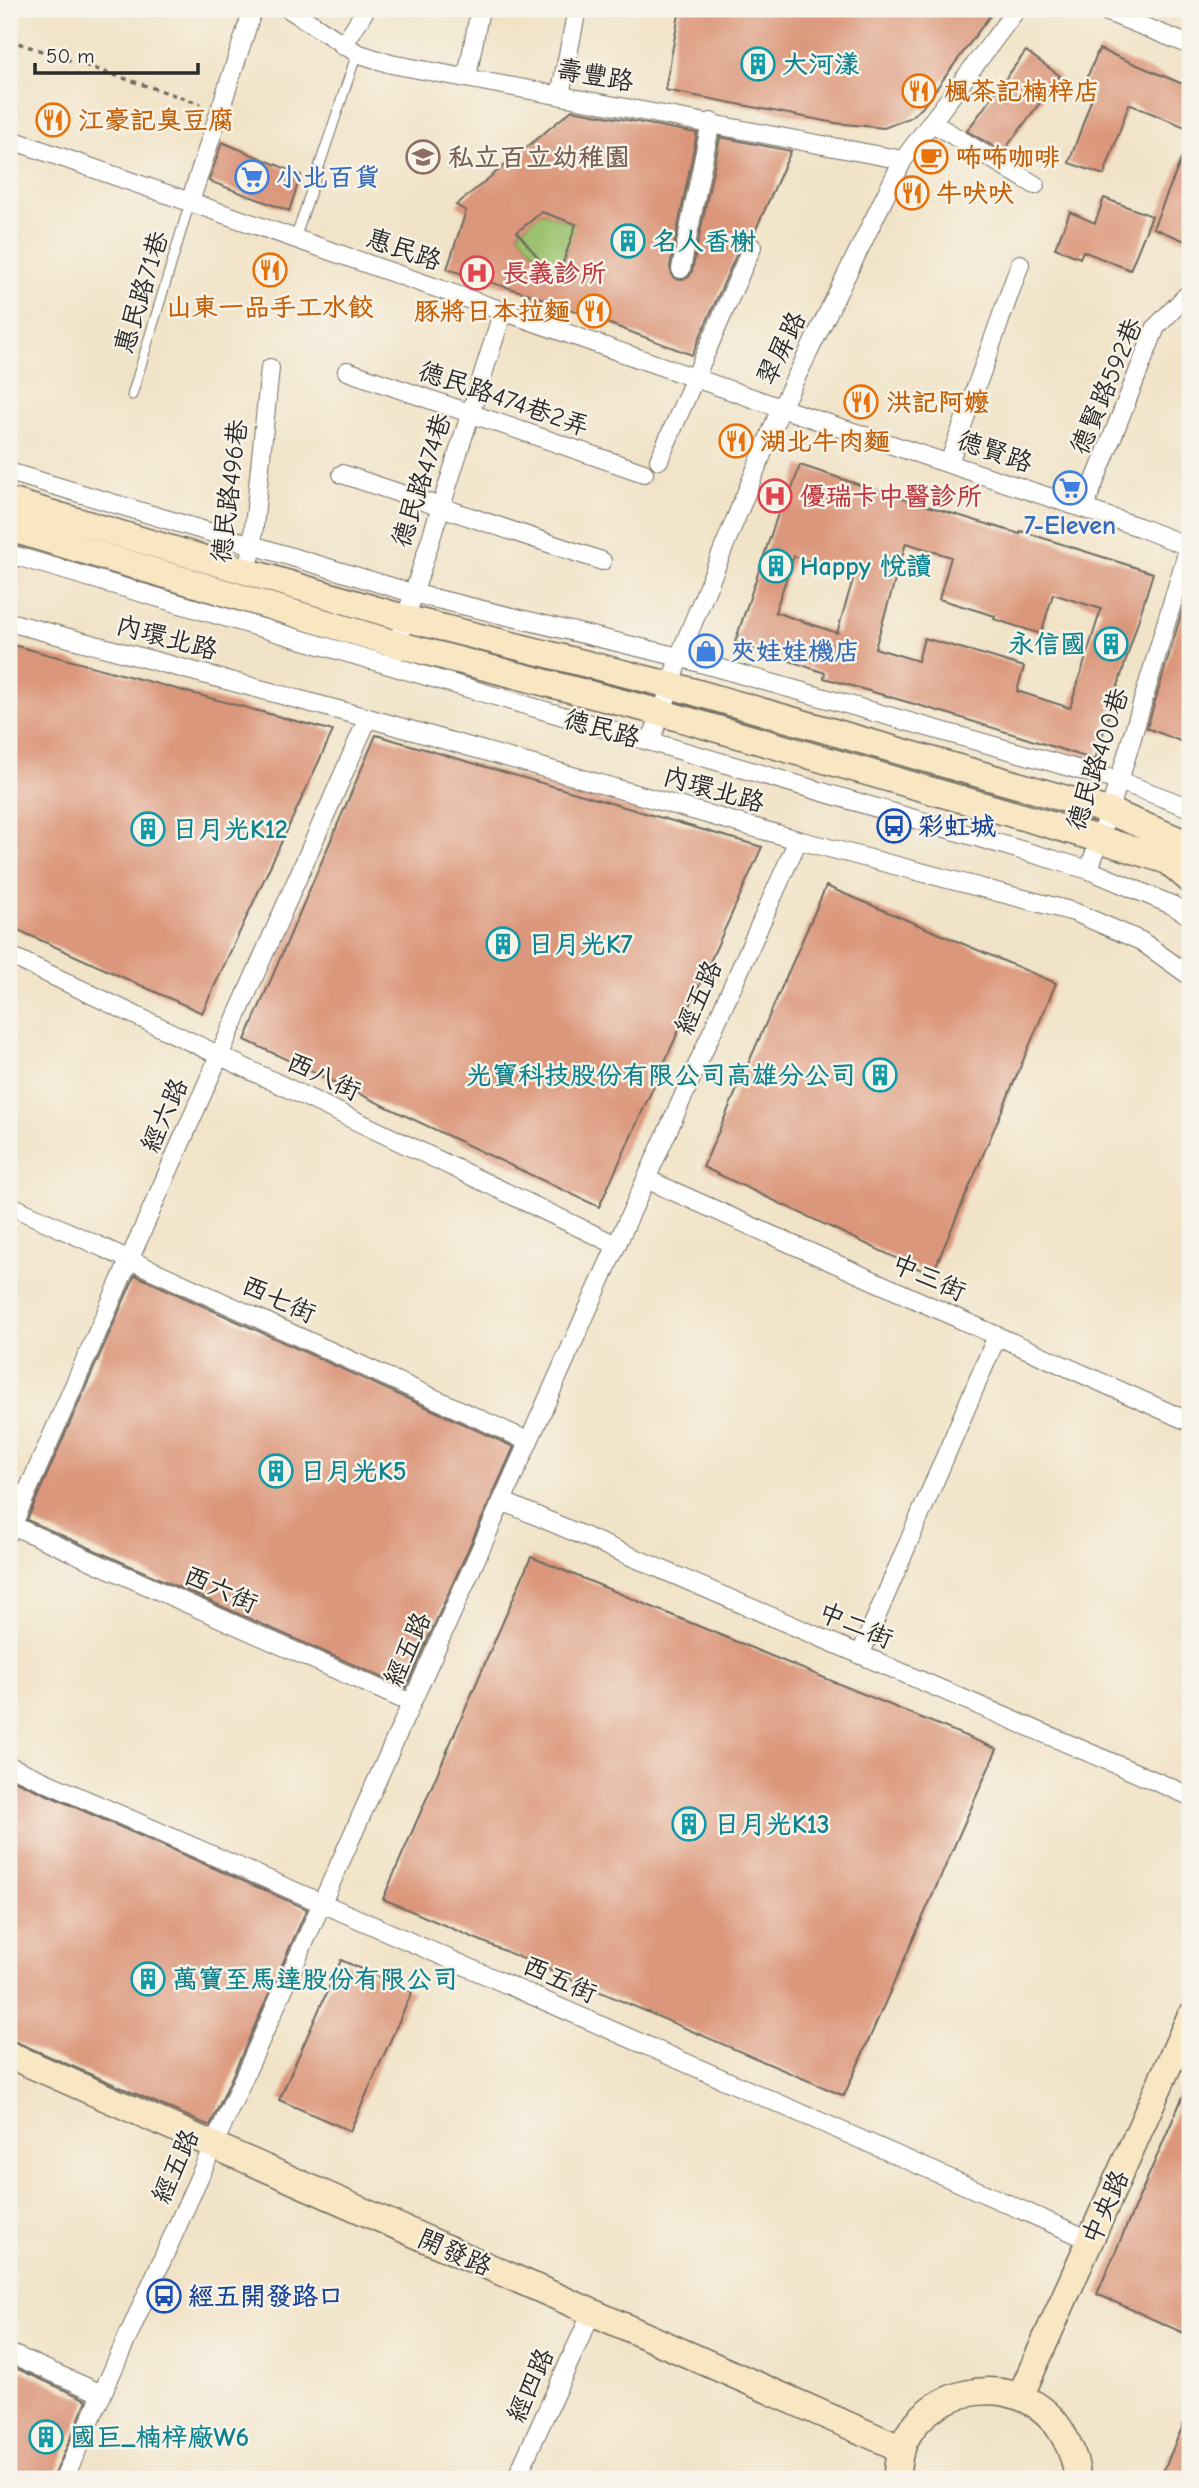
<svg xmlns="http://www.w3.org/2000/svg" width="1199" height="2488" font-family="'Comic Neue','LXGW WenKai TC',sans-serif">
	<rect width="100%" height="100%" fill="#f7f3e8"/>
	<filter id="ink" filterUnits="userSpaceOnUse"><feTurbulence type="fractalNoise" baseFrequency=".0143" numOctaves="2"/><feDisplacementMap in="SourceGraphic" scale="14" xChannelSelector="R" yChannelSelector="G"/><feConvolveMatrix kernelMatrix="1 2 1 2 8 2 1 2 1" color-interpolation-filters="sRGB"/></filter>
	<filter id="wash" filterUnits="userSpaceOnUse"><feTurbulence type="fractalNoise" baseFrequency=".00686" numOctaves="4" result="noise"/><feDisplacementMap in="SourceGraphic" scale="28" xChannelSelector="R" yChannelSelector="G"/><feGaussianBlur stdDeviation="1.57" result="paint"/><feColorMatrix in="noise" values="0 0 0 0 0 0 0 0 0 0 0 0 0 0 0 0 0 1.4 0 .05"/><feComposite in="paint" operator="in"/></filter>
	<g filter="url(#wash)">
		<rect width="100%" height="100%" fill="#f1e3c7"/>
		<path fill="#9bc26e" stroke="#63764c" stroke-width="2" d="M694,131L722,137L693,279L665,273Z
			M542,212L588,228L567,249L550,302L530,295L541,261L517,232Z"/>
		<g id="blocks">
			<path fill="#db977b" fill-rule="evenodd" d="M680,9H995L922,108L909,118L884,128L835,123L665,90Z
				M1099,49L1190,87V129L1129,104L1104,175L1069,163L1095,89L1084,85Z
				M1026,51L1060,76L1003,152L967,131Z
				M572,110L697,133L670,267L673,277L679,280L689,277L692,271L720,137L791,151L753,236L746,238L742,242L692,355L535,296L447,269L466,211L456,205ZM542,212L576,224L557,281L517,232Z
				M1190,138V243L1153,228Z
				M222,142L301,175L289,211L209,181Z
				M1104,198L1152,216L1130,270L1083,251L1080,258L1055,248L1070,212L1095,223Z
				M800,465L878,491L1020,534L1021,531L1153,573L1095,760L949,714L824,678L825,673L735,642L787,487L792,489ZM906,543L951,557L939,599L995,616L994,619L1041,634L1053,594L1101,609L1070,708L1017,691L1024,667L985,655L924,638L918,661L875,648ZM794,556L854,576L837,633L775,612Z
				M1186,598L1190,599V745L1147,728Z
				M9,644L333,731L202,1013L9,926Z
				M376,735L762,847L599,1207L245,1040Z
				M826,886L1056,983L932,1275L703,1167Z
				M135,1275L514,1447L406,1688L27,1520Z
				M531,1557L997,1749L844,2096L383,1899Z
				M9,1778L307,1909L210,2126L9,2039Z
				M341,1960L412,1992L350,2131L279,2100Z
				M1190,2080V2336L1097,2294Z
				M9,2365L87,2400L53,2479H9Z
				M1190,2409V2479H1160Z"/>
		</g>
	</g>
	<g filter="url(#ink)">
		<use href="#blocks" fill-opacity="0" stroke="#706b62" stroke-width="2"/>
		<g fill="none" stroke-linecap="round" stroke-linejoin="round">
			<defs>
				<path id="lane" d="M295,239L357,53
					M132,395L190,202"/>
				<path id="street" d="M289,9L357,53L391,64L903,160
					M1100,9L1190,45
					M343,46L366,9
					M467,77L480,9
					M560,95L577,9
					M931,122L1035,185
					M9,139L781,408L1139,527L1190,547
					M190,202L253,9
					M681,269L711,122
					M347,371L644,473
					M659,460L752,247
					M949,463L1020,264
					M9,472L412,593L679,657L1119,781L1190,808
					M342,474L602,561
					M1084,508L1156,327L1190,292
					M9,554L1089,870L1172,905L1190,916
					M251,556L270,368
					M9,622L368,718L798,840L1074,912L1141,941L1190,976
					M394,655L503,311
					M650,741L662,713L679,657L781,408L903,160L1017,9
					M1089,870L1119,781L1190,543
					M9,955L616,1245
					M646,1179L1190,1422
					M9,1205L528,1441
					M502,1501L1190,1796
					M9,1524L411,1703
					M9,1533L368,718
					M860,1655L997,1336
					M9,1766L1090,2240
					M9,2353L102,2394
					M64,2479L798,840
					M516,2479L592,2312"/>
				<path id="secondary" d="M9,501L404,618L670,685L1108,811L1176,839L1190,850
					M9,528L396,644L662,713L1099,839L1168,861L1190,880
					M9,2055L902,2449
					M1020,2397L1190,2017
					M897,2479C895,2388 1024,2357 1065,2438C1072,2451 1077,2464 1077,2479"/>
			</defs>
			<use href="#lane" stroke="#706b62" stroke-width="11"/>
			<use href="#street" stroke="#706b62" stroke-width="20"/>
			<use href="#secondary" stroke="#706b62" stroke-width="29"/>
			<path stroke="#706b62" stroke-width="3.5" stroke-dasharray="5 5" stroke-linecap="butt" d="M9,40L201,104"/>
			<use href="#lane" stroke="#fff" stroke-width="9"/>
			<use href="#street" stroke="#fff" stroke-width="18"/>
			<use href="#secondary" stroke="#f9e7c3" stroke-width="26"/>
		</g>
	</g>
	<defs>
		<symbol id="building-ring" viewBox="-11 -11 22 22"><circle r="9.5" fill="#f7f3e8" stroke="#0f9aa8" stroke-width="1.5"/><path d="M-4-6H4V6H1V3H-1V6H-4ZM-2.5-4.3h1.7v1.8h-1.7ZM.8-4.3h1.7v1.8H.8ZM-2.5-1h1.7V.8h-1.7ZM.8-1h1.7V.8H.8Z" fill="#0f9aa8"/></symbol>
		<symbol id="restaurant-ring" viewBox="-11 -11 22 22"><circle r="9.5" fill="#f7f3e8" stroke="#e8710a" stroke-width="1.5"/><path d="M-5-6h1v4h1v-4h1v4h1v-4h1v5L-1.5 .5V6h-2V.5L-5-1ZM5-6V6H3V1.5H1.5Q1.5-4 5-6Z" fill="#e8710a"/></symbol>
		<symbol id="school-ring" viewBox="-11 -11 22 22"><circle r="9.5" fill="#f7f3e8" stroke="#8d6e63" stroke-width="1.5"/><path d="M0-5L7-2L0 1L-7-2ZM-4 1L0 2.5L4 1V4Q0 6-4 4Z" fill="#8d6e63"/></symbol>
		<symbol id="cafe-ring" viewBox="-11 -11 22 22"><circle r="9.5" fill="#f7f3e8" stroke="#e8710a" stroke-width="1.5"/><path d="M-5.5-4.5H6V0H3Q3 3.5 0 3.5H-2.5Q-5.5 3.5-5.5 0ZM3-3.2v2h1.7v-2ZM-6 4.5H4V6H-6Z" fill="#e8710a"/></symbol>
		<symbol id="supermarket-ring" viewBox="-11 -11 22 22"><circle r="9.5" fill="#f7f3e8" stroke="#3f7fe0" stroke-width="1.5"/><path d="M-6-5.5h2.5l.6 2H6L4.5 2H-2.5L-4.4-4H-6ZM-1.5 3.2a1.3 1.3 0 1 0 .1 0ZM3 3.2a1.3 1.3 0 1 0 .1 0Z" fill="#3f7fe0"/></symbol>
		<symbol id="hospital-ring" viewBox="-11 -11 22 22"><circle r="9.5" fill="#f7f3e8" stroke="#e0444e" stroke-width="1.5"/><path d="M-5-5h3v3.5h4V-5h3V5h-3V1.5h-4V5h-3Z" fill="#e0444e"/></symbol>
		<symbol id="shop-ring" viewBox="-11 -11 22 22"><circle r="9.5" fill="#f7f3e8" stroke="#3f7fe0" stroke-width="1.5"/><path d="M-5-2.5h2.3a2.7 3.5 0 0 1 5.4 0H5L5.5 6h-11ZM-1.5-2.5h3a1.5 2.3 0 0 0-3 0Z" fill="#3f7fe0"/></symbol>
		<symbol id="bus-ring" viewBox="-11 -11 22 22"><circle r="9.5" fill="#f7f3e8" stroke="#1a4fb4" stroke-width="1.5"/><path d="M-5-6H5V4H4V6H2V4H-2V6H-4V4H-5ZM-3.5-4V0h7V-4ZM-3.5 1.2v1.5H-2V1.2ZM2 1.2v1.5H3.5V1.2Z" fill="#1a4fb4"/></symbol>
	</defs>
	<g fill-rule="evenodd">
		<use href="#building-ring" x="739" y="45" width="38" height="38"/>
		<use href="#restaurant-ring" x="900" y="72" width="38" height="38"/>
		<use href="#restaurant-ring" x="34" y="101" width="38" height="38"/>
		<use href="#school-ring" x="404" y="138" width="38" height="38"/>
		<use href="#cafe-ring" x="912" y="138" width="38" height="38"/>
		<use href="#supermarket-ring" x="233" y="158" width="38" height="38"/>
		<use href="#restaurant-ring" x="893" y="174" width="38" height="38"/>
		<use href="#building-ring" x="609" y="222" width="38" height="38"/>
		<use href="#restaurant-ring" x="251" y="251" width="38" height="38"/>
		<use href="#hospital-ring" x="458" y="254" width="38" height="38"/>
		<use href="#restaurant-ring" x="575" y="292" width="38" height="38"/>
		<use href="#restaurant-ring" x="842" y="383" width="38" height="38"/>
		<use href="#restaurant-ring" x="717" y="422" width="38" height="38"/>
		<use href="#supermarket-ring" x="1051" y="469" width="38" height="38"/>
		<use href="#hospital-ring" x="756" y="477" width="38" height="38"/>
		<use href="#building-ring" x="757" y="547" width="38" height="38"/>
		<use href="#building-ring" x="1092" y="625" width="38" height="38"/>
		<use href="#shop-ring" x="687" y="632" width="38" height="38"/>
		<use href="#bus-ring" x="875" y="807" width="38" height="38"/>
		<use href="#building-ring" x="129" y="810" width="38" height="38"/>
		<use href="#building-ring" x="484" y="925" width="38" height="38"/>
		<use href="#building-ring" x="861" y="1056" width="38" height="38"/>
		<use href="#building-ring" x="257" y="1452" width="38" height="38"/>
		<use href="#building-ring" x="670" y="1805" width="38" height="38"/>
		<use href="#building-ring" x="129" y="1960" width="38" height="38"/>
		<use href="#bus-ring" x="145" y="2277" width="38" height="38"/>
		<use href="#building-ring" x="27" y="2418" width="38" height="38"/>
	</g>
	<g text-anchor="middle" stroke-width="5" stroke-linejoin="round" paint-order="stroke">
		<g font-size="26" font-weight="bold" fill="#0d838f" stroke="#f7f3e8" text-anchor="start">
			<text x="782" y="73">大河漾</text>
			<text x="652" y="250">名人香榭</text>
			<text x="800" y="575">Happy 悅讀</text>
			<text x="1086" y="653" text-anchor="end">永信國</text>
			<text x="172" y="838">日月光K12</text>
			<text x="528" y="953">日月光K7</text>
			<text x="856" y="1084" text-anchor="end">光寶科技股份有限公司高雄分公司</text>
			<text x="300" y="1480">日月光K5</text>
			<text x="714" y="1833">日月光K13</text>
			<text x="172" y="1988">萬寶至馬達股份有限公司</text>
			<text x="70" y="2446">國巨_楠梓廠W6</text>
		</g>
		<g font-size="26" fill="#2b2b2b" stroke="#f7f3e8">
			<text transform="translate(595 75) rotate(10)" y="9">壽豐路</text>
			<text transform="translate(404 249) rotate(19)" y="9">惠民路</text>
			<text transform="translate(141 292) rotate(-73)" y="9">惠民路71巷</text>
			<text transform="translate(781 348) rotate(-64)" y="9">翠屏路</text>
			<text transform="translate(1106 386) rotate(-67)" y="9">德賢路592巷</text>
			<text transform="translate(504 398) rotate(19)" y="9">德民路474巷2弄</text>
			<text transform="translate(995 451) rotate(19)" y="9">德賢路</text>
			<text transform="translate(421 480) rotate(-72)" y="9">德民路474巷</text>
			<text transform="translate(229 491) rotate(-83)" y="9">德民路496巷</text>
			<text transform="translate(167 637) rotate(15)" y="9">內環北路</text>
			<text transform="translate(602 728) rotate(16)" y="9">德民路</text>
			<text transform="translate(1097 759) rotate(-72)" y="9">德民路400巷</text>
			<text transform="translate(714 789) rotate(16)" y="9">內環北路</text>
			<text transform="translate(698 997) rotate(-66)" y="9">經五路</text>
			<text transform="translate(324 1076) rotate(25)" y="9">西八街</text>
			<text transform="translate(164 1115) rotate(-66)" y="9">經六路</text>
			<text transform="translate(929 1277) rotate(24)" y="9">中三街</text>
			<text transform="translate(279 1299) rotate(24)" y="9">西七街</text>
			<text transform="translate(221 1589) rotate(24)" y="9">西六街</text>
			<text transform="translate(856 1625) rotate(23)" y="9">中二街</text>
			<text transform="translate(407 1649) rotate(-66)" y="9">經五路</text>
			<text transform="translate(560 1979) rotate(24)" y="9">西五街</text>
			<text transform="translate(175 2166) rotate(-66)" y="9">經五路</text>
			<text transform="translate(1105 2207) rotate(-66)" y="9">中央路</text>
			<text transform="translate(455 2252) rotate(24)" y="9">開發路</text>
			<text transform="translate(530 2385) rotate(-66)" y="9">經四路</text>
		</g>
		<g font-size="26" font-weight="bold" fill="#c56008" stroke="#f7f3e8" text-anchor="start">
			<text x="944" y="100">楓茶記楠梓店</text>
			<text x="78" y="129">江豪記臭豆腐</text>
			<text x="956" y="166">咘咘咖啡</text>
			<text x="936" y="202">牛吠吠</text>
			<text x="270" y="316" text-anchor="middle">山東一品手工水餃</text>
			<text x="570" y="320" text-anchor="end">豚將日本拉麵</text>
			<text x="886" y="411">洪記阿嬤</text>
			<text x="760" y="450">湖北牛肉麵</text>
		</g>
		<g font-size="26" font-weight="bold" fill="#785e54" stroke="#f7f3e8" text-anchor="start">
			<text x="448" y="166">私立百立幼稚園</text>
		</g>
		<g font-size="26" font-weight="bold" fill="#366cbe" stroke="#f7f3e8" text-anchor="start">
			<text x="276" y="186">小北百貨</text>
			<text x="1070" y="534" text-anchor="middle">7-Eleven</text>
			<text x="730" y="660">夾娃娃機店</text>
		</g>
		<g font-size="26" font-weight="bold" fill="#be3a42" stroke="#f7f3e8" text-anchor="start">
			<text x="502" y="282">長義診所</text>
			<text x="800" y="505">優瑞卡中醫診所</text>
		</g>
		<g font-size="26" font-weight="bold" fill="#164399" stroke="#f7f3e8" text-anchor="start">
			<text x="918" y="835">彩虹城</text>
			<text x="188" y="2305">經五開發路口</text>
		</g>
	</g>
	<rect width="1199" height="2488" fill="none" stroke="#f7f3e8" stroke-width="35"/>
	<path d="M35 63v10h163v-10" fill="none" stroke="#2b2b2b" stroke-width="3.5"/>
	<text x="46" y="63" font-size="21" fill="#2b2b2b" stroke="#f7f3e8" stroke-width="5" paint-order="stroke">50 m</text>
</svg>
